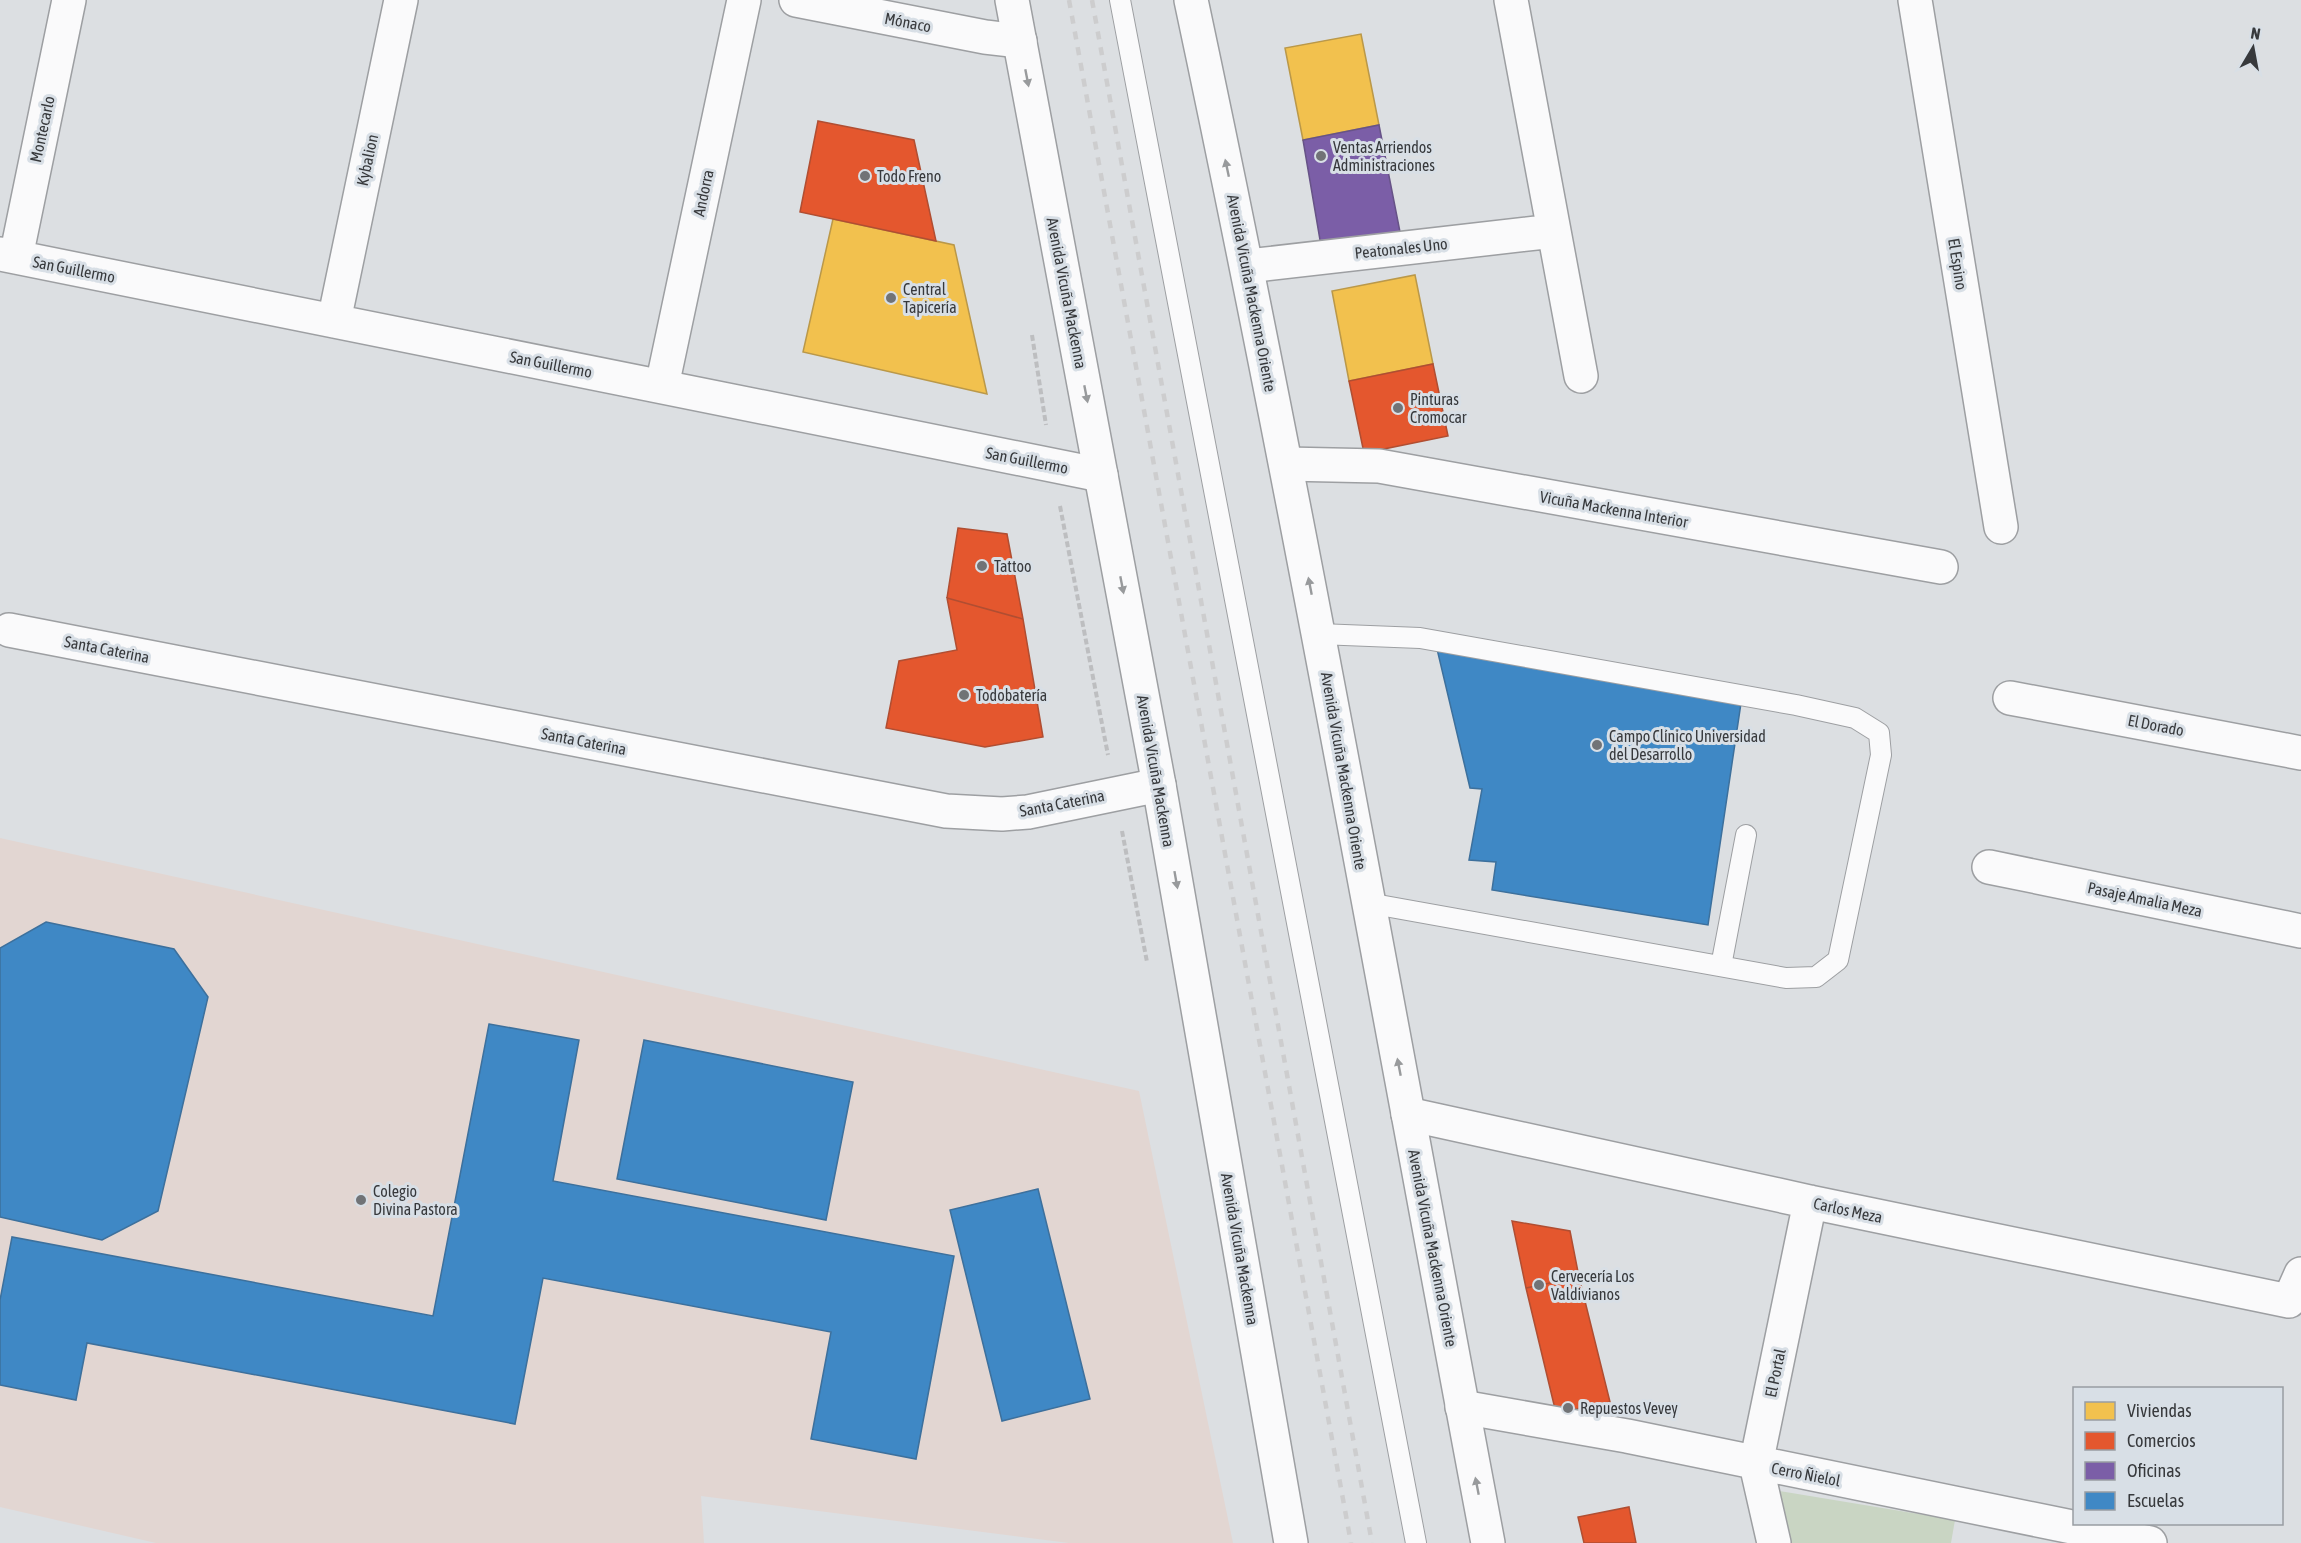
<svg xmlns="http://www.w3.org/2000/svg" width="2301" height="1543" font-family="'Asap Condensed',sans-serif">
	<rect width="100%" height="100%" fill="#dcdfe2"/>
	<path fill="#e2d6d2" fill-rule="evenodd" d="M0,838L1139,1091L1233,1543H1069L701,1496L704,1543H156L0,1507ZM645,1040L853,1082L826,1220Z"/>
	<path fill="#c9d5c3" d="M1768,1489L1955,1520L1951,1543H1779Z"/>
	<path fill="#f2c14e" stroke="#ba9849" stroke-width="1.5" d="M1361,34L1379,125L1303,140L1285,48Z
		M833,219L954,245L987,394L803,352Z
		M1415,275L1433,364L1349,381L1332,291Z"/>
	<path fill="#e4572e" stroke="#b04e32" stroke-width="1.5" d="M818,121L914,140L936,241L800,212Z
		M1433,364L1448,436L1364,453L1349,381Z
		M958,528L1007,534L1023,619L947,598Z
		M947,598L1023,619L1043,737L985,747L886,728L899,661L957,650Z
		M1512,1221L1570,1231L1579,1277L1526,1288Z
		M1579,1277L1610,1402L1556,1413L1526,1288Z
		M1629,1507L1636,1543H1584L1578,1517Z"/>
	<path fill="#7b5ea7" stroke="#675387" stroke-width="1.5" d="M1379,125L1400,232L1321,246L1303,140Z"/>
	<path fill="#3f88c5" stroke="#3d709c" stroke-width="1.5" d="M1437,649L1741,703L1708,925L1492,890L1496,862L1469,860L1482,789L1470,788Z
		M46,922L174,949L208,997L158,1211L102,1240L0,1217V948Z
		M489,1024L579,1040L553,1181L954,1256L916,1459L811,1439L831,1332L543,1278L515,1424L87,1343L76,1400L0,1385V1300L12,1237L433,1316Z
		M644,1040L853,1082L826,1220L617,1179Z
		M1038,1189L1090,1399L1002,1421L950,1210Z"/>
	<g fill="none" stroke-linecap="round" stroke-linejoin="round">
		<defs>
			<path id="service" d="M1120,0L1416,1543
				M1319,634L1420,638L1796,705L1855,718L1879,733L1881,755L1838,960L1816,977L1786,978L1368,903
				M1721,966L1746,835"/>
			<path id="minor" d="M796,0L985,37L1020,41
				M1511,0L1581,376
				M1915,0L2001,527
				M0,254L1101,475
				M16,257L69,0
				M1248,266L1554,231
				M334,321L401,0
				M662,386L744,0
				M1286,464L1379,466L1941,567
				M9,630L946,811L1002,814L1028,812L1159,785
				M2010,698L2301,753
				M1989,867L2301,931
				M1408,1114L1810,1202L2289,1301L2301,1274
				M1462,1407L1627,1436L2150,1543
				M1774,1543L1756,1464L1810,1202"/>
			<path id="primary" d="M1012,0L1159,785L1291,1543
				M1191,0C1300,512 1391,1028 1488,1543"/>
		</defs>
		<use href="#service" stroke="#9d9fa2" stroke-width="22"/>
		<use href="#minor" stroke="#9d9fa2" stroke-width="36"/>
		<use href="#primary" stroke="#9d9fa2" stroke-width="36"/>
		<path stroke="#bdbec0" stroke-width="4" stroke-dasharray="6 3" stroke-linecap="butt" d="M1032,335L1046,425
			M1060,506L1108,755
			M1122,831L1147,962"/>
		<use href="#service" stroke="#fafafb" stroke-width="20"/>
		<use href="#minor" stroke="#fafafb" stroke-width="33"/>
		<use href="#primary" stroke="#fafafb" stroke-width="33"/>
		<path stroke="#cdcdce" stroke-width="4.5" stroke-dasharray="8 8" stroke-linecap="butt" d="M1069,0L1351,1543
			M1092,0L1372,1543"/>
	</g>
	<defs><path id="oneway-solid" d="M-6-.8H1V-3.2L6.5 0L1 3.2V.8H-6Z" transform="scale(1.5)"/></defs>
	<g fill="#989a9c">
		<use href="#oneway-solid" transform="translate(1027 78) rotate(79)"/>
		<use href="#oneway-solid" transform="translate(1227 168) rotate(-102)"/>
		<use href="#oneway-solid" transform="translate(1086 394) rotate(79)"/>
		<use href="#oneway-solid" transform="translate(1122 585) rotate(79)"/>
		<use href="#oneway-solid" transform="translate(1310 586) rotate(-101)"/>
		<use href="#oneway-solid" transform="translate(1176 880) rotate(80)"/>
		<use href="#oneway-solid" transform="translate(1399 1067) rotate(-101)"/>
		<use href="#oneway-solid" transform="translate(1477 1486) rotate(-101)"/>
	</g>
	<g fill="#717376" stroke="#d8dfe6" stroke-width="2">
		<circle cx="1321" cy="156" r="6"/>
		<circle cx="865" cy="176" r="6"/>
		<circle cx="891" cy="298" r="6"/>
		<circle cx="1398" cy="408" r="6"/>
		<circle cx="982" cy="566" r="6"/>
		<circle cx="964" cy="695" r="6"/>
		<circle cx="1597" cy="745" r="6"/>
		<circle cx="361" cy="1200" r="6"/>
		<circle cx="1539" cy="1285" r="6"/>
		<circle cx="1568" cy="1408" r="6"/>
	</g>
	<g text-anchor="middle" stroke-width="6" stroke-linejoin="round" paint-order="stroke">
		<g font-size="16" fill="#37393c" stroke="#d8dfe6">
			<text transform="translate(908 22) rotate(11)" y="6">Mónaco</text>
			<text transform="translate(42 129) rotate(-78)" y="6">Montecarlo</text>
			<text transform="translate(367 160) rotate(-78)" y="6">Kybalion</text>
			<text transform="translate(703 193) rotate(-78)" y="6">Andorra</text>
			<text transform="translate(1401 248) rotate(-6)" y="6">Peatonales Uno</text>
			<text transform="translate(1958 264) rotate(81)" y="6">El Espino</text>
			<text transform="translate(74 269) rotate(11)" y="6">San Guillermo</text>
			<text transform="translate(1067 293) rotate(79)" y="6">Avenida Vicuña Mackenna</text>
			<text transform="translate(1252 293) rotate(79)" y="6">Avenida Vicuña Mackenna Oriente</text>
			<text transform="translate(551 364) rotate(11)" y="6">San Guillermo</text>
			<text transform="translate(1027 460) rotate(11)" y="6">San Guillermo</text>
			<text transform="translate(1614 509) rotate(10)" y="6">Vicuña Mackenna Interior</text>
			<text transform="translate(107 649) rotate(11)" y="6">Santa Caterina</text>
			<text transform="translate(2156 725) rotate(11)" y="6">El Dorado</text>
			<text transform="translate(584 741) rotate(11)" y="6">Santa Caterina</text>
			<text transform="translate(1156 771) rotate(80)" y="6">Avenida Vicuña Mackenna</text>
			<text transform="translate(1344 771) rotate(80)" y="6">Avenida Vicuña Mackenna Oriente</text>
			<text transform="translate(1062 803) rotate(-11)" y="6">Santa Caterina</text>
			<text transform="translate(2145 899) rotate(12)" y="6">Pasaje Amalia Meza</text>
			<text transform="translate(1848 1210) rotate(12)" y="6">Carlos Meza</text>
			<text transform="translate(1433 1248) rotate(79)" y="6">Avenida Vicuña Mackenna Oriente</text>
			<text transform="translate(1240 1249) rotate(80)" y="6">Avenida Vicuña Mackenna</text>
			<text transform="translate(1775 1373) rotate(-78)" y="6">El Portal</text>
			<text transform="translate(1806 1474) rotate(11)" y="6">Cerro Ñielol</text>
		</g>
		<g font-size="16" fill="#37393c" stroke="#d8dfe6" text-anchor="start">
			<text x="1333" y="153">Ventas Arriendos<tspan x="1333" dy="18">Administraciones</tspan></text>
			<text x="877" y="182">Todo Freno</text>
			<text x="903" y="295">Central<tspan x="903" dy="18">Tapicería</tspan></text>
			<text x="1410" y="405">Pinturas<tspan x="1410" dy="18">Cromocar</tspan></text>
			<text x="994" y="572">Tattoo</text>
			<text x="976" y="701">Todobatería</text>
			<text x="1609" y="742">Campo Clínico Universidad<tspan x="1609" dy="18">del Desarrollo</tspan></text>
			<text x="373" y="1197">Colegio<tspan x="373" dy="18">Divina Pastora</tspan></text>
			<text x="1551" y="1282">Cervecería Los<tspan x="1551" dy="18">Valdivianos</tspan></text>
			<text x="1580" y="1414">Repuestos Vevey</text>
		</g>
	</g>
	<rect x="2073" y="1387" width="210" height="138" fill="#d8dfe6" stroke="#989da2" stroke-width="1.5"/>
	<rect x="2085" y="1402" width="30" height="18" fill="#f2c14e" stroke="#989da2" stroke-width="1.5"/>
	<text x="2127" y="1417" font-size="18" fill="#37393c">Viviendas</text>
	<rect x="2085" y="1432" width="30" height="18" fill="#e4572e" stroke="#989da2" stroke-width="1.5"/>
	<text x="2127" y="1447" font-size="18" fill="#37393c">Comercios</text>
	<rect x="2085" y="1462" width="30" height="18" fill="#7b5ea7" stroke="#989da2" stroke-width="1.5"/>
	<text x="2127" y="1477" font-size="18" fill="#37393c">Oficinas</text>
	<rect x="2085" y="1492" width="30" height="18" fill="#3f88c5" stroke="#989da2" stroke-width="1.5"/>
	<text x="2127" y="1507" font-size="18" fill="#37393c">Escuelas</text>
	<g transform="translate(2253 48) rotate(10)" stroke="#d8dfe6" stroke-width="4.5" paint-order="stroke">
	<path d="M0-4.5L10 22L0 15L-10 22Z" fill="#37393c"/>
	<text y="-9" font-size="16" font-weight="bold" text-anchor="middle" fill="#37393c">N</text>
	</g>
</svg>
